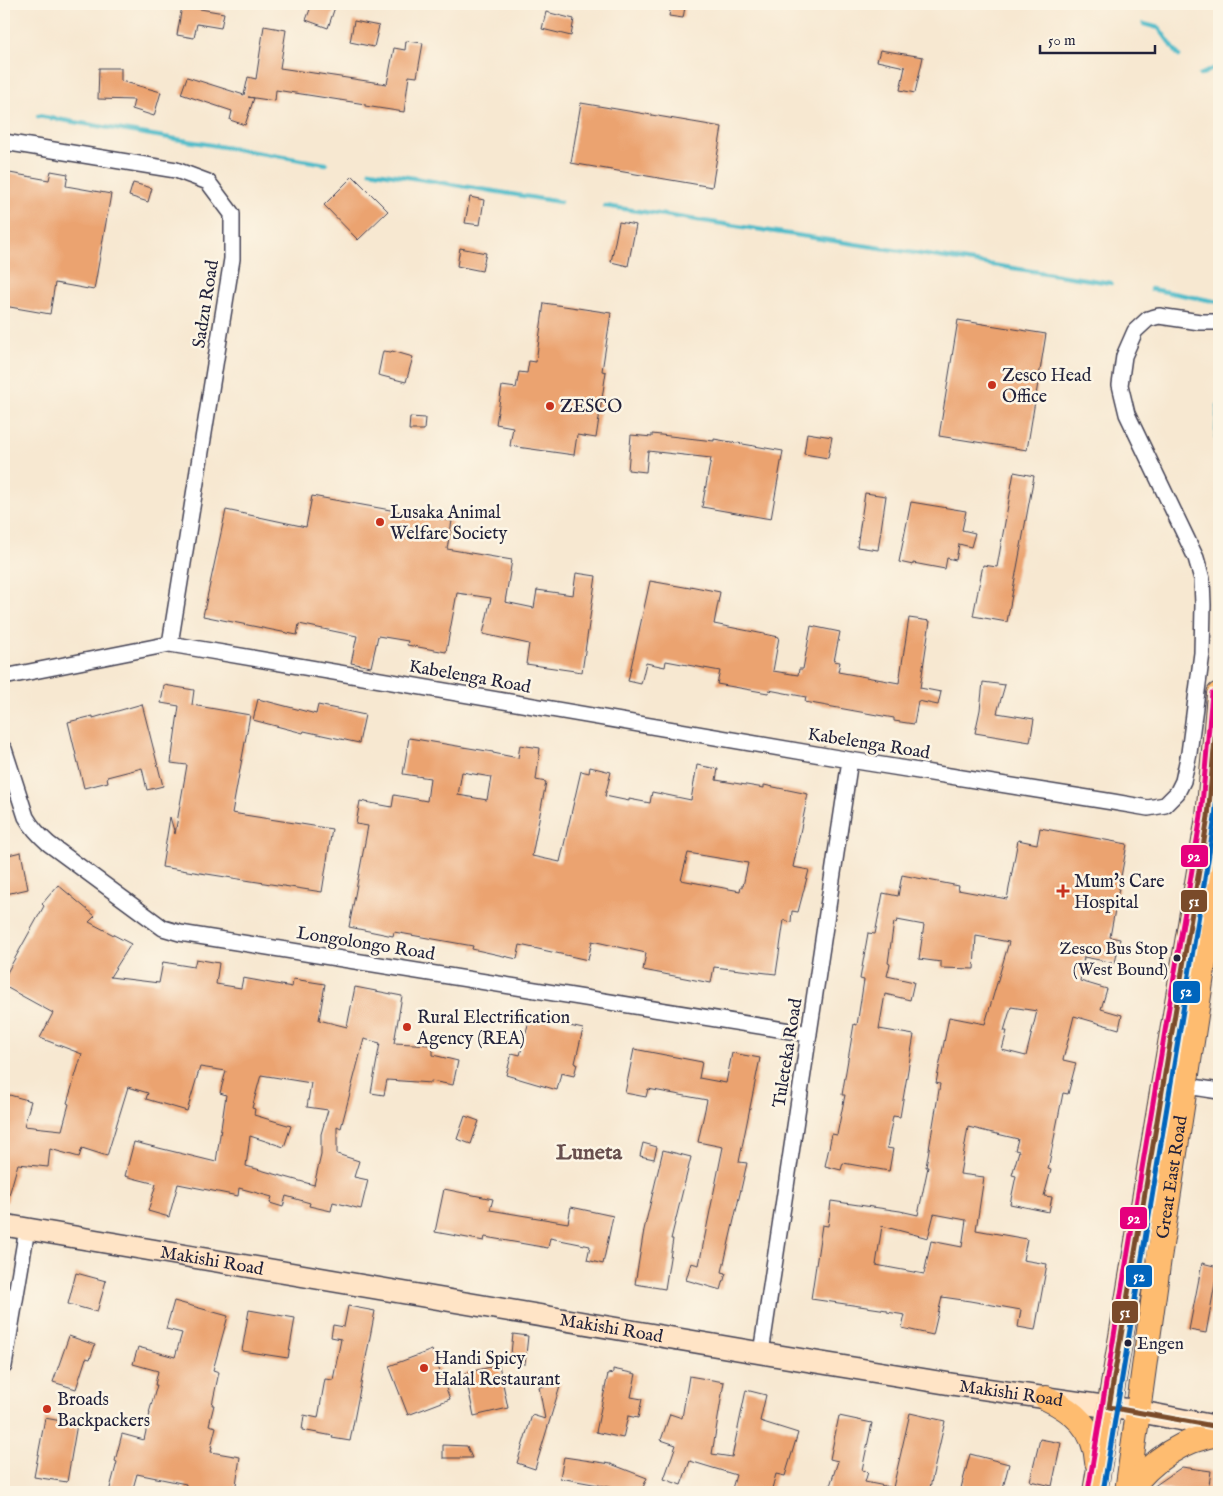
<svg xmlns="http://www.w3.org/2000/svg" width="1223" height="1496" font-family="'IM FELL English',serif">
	<rect width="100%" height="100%" fill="#fcf5e5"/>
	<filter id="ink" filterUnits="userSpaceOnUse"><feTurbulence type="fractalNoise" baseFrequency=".02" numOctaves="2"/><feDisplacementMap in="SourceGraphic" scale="10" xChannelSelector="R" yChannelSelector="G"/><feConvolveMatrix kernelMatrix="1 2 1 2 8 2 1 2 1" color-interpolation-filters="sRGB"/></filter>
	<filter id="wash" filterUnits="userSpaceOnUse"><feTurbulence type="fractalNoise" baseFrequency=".0096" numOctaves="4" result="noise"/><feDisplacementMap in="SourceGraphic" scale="20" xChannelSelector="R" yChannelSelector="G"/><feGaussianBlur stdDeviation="1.12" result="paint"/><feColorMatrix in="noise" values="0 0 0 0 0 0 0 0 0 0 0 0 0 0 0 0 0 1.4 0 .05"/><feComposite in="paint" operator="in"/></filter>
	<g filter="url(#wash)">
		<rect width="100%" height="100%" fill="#f7e8d1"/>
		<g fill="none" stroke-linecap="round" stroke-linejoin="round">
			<path stroke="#4fbbc9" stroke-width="4.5" d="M1144,24L1159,28L1179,56
				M1200,75L1219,66
				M38,116L326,164
				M370,171L560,202
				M605,206L1111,283
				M1151,289L1219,302
				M1216,438L1218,406"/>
		</g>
		<g id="blocks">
			<path fill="#eba370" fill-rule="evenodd" d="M312,4H336L328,28L306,20Z
				M671,5L685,7L683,18L669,16Z
				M182,6L224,13L221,28L197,24L194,38L177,35Z
				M546,12L574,19L571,36L542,29Z
				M354,21L379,26L374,47L350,42Z
				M264,26L286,30L280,68L387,84L394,48L405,50L406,41L423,43L417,77L409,76L404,112L365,106V104L276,90L275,101L248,97L254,98L245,125L230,120L232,111L181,94L187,77L244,95L248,77L256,79Z
				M880,50L923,57L915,93L900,90L905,67L877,61Z
				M99,68H121V81L161,92L154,116L132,109L134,100L98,99Z
				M581,103L722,127L712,187L571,163Z
				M51,171L68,174L66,186L111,194L94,290L55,283L50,314L4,306V172L49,180Z
				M353,176L388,211L358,240L324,205Z
				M133,183L152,188L148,202L129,196Z
				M470,197L484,200L480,225L465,223Z
				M619,222L636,225L628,266L611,262Z
				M460,248L486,253L482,271L457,266Z
				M544,303L611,313L602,371L606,372L596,438L577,435L574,455L510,446L513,427L496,424L502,386L516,388L519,372L527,373L529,361L536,362Z
				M958,320L1046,334L1027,450L939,436Z
				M383,351L391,352L392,351L413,357L406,382L378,375Z
				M410,417L425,418L424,430H409Z
				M807,433L832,437L828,458L804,454Z
				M652,434L714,441V439L783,451L771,519L702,507L711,458L648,451L646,472L628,470L631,435L652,437Z
				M1014,472L1034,476L1007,622L973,616L983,565L997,567Z
				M865,493L886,496L878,550L857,547Z
				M312,496L452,521L447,549L512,560L505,602L534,608L537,590L573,595L576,573L596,576L582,672L526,664L529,644L483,634L491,598L457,593L446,652L407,645L408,641L378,636L371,667L351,663L357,636L299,624L297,635L203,616L226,510L306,527Z
				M911,502L966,511L962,530L975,533L971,547L959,544L956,560L947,558L945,569L913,563V565L899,562Z
				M650,581L690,588V586L720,592L714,624L779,637L773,671L798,675L799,669H803L811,626L840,632L834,661L840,662L838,672L899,683L909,618L930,621L920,688L941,692L938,705L918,701L914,724L894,721V718L805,702L806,697L769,690L768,693L717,684L720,671L666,661L665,667L646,663L641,684L628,681Z
				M983,682L1005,685L997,713L1034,719L1030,742L975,733L980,710Z
				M164,685L194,690L192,705L250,715L232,813L332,829L322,892L162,867L170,817L175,834L187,765L171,763L179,706L161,703Z
				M258,699L316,714L318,705L365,715L359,743L304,731L303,733L253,720Z
				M142,704L163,786L147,790L142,768L107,777L108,782L84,788L68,722L93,716V718Z
				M409,738L493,752V753L518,758L520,745L540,748L536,780L546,782L532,856L560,862L581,771L589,773L590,767L611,772L605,796L629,801V799L650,803L652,792L691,800L697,765L718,769L716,780L764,788V785L808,794L793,867L809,870L798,912L792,911L791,922L784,920L776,974L714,967L711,983L643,970L646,953L592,941L588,960L520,945L517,959L472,949L473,946L394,932L393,936L349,927L368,826L356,824L360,801L392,807L394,795L427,801L430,778L403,774ZM462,772L491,777L487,800L458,795ZM688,853L748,863L743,886H741L740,891L681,880Z
				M1040,828L1127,844L1110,937L1120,939L1115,963L1084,957L1080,981L1107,989L1101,1009L1122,1015L1119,1029L1074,1016L1063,1060L1076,1063L1068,1094L1063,1093L1048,1169L1051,1170L1044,1196L1052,1197L1049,1212L1010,1204L1016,1176L1012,1175L1019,1151L1015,1150L1018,1139L968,1127L960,1174L984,1177L976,1230L1027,1239L1023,1260L1047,1264L1035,1330L1018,1327L1021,1310L970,1301L942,1297L933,1335L902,1328L905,1315L887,1312V1310L811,1299L822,1225L828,1226L831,1201L900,1211L918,1215L928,1167H926L940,1084L936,1083L949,1017L985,1024L1009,942L976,936L974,969L941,968V962L919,959L924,925L897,920L896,923L894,922L888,963L890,964L887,976L914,982L910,1000L885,994L879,1029L914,1035L900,1117L893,1116L887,1148L893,1149L889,1171L843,1163L841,1170L825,1166L832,1134L837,1135L845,1095H842L854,1024L857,1025L864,980L860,979L868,933L875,934L883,893L898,896L902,875L959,886L958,890L1007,899L1018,840L1037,844ZM1011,1007L1037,1011L1026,1056L1002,1050L1007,1031H1004ZM934,1214L966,1220L962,1247L931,1241L924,1274L876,1265L882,1226L928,1238Z
				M21,852L28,889L6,894L4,884V856Z
				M58,885L95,916L89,922L131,944L110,977L159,983L163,962L194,967L196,959L219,963L216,984L241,988L243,978L292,987L293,979L325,984L319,1020L347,1027L355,987L402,996L394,1043L433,1045V1055L458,1061L453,1085L431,1081V1083L387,1080L384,1095L371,1093L380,1043L364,1039L341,1128L337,1126V1154L359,1161L354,1177L368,1180L361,1209L333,1202L331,1211L309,1206L310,1203L286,1196L283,1207L270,1203L272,1197L239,1188L238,1196L178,1184L169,1217L148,1211L156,1184L125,1176L134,1142L216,1162L226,1095L220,1093L226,1071L200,1067L187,1111L146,1099L148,1093L128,1087L107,1156L82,1148L79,1157L50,1149L48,1167L18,1164L7,1202H4V1102L6,1094L31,1101L24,1126L62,1130L69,1104L67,1103L82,1054L40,1038L53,1013L4,986V978L44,906L42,904ZM261,1075L311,1083L307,1107L328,1110L321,1134V1155L314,1185L246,1166L250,1136L284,1147L291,1126L254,1115L255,1109L252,1108Z
				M530,1017L583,1029L575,1063L577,1064L574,1076L561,1073L557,1090L506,1075L512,1053L520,1055Z
				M634,1049L702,1062L699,1078L726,1083L732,1053L760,1058L739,1162L747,1163L722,1272L726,1273L721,1290L686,1280L691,1263L699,1265L723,1147L698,1142L707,1100L648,1089L646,1097L625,1093Z
				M465,1116L479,1121L471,1144L457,1139Z
				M643,1143L657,1147L654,1159L640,1156Z
				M663,1150L691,1157L671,1239H673L665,1289L635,1284L644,1230Z
				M444,1189L493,1199L490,1210L568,1223L571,1207L613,1216L603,1264L587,1260L590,1246L550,1238L548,1248L485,1237L484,1241L435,1232Z
				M1202,1263L1218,1267L1206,1333L1189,1330Z
				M76,1273L106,1281L97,1312L68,1304Z
				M174,1301L228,1316L213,1370L219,1372L212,1405H214L209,1425L216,1427L211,1447H212L211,1452L240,1457L235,1492H185L186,1484L137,1474L132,1492H109L117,1462L115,1461L122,1434L144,1440L150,1413H149L157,1385H155L158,1371L133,1364L138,1347L175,1357L182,1333L166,1329Z
				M348,1306L375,1311L350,1441L332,1438L333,1436L302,1430L304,1415L318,1418L325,1379L333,1380L341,1339L331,1337L333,1325L344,1327Z
				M249,1310L295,1318L288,1358L242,1351Z
				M513,1334L528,1336L525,1364L510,1363Z
				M69,1336L95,1345L90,1359L86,1358L76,1389L53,1382Z
				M432,1350L450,1399L408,1415L389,1366Z
				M499,1365L508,1408L474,1416L465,1373Z
				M613,1369L636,1374L631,1397L642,1399L638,1418L628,1416L623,1438L596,1432L608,1374L613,1373Z
				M689,1376L724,1382L712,1454L732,1457L746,1390L766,1395L760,1421L798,1433L785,1476L776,1474L771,1492H731L736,1475L690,1461L681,1485L664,1479L676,1445L661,1440L670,1414L682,1418Z
				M561,1383L535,1469L517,1463L532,1415L545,1419L539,1387Z
				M910,1413L945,1421L929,1492H892Z
				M839,1416L872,1423L862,1470L868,1472L865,1482L890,1487L889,1492H828L838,1461L830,1459Z
				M45,1418L77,1424L67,1482L34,1477Z
				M1040,1439L1061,1443L1052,1486L1030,1481Z
				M443,1445L467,1446L472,1458H443Z
				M970,1454L1009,1464L1002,1492H976L961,1488Z
				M564,1457L611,1464L647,1478L641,1492H613L615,1488L560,1478Z
				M1182,1467L1211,1471L1208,1492H1184L1153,1487Z"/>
		</g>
	</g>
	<g filter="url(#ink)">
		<use href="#blocks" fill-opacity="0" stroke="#424052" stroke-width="1"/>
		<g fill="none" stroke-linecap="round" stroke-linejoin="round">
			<defs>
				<path id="minor" d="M4,142L176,170L208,182L232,214V259L170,644
					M4,677L170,644L850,760L1113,802L1148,808L1165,805L1177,793L1183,781L1189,753L1202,653L1203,605L1202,579L1196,558L1127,414L1120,385L1124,356L1135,331L1148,319L1159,316L1200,322H1219
					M4,749L26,817C32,828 40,836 49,844L163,928L180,933L809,1034
					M1187,1086L1219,1091
					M761,1353L850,760
					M4,1366L27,1229"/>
				<g id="secondary">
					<path id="s1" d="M4,1225L761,1353L951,1384L1137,1411L1219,1427"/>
				</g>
				<g id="primary">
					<path d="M1046,1398C1074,1411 1095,1429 1097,1462"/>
					<path d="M1095,1492L1208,817L1219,694"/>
					<path id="s2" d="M1127,1492L1159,1258L1219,864"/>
					<path d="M1128,1492C1151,1461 1180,1440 1219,1434"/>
				</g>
			</defs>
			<use href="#minor" stroke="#424052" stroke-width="18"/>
			<use href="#secondary" stroke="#424052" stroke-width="24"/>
			<use href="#primary" stroke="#424052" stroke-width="26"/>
			<use href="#minor" stroke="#fff" stroke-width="15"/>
			<use href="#secondary" stroke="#ffe4c6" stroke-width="21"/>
			<use href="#primary" stroke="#febc70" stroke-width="24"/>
			<defs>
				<path id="bus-1" d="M1219,694L1208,817L1109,1407L1219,1427"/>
				<path id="bus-2" d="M1103,1492L1215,818L1219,775"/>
				<path id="bus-3" d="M1088,1491L1201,816L1212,693"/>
			</defs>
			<use href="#bus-1" stroke="#fcf5e5" stroke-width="9"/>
			<use href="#bus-2" stroke="#fcf5e5" stroke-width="9"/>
			<use href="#bus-3" stroke="#fcf5e5" stroke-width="9"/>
			<use href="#bus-1" stroke="#7a4b2a" stroke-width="5"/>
			<use href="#bus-2" stroke="#0065bd" stroke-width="5"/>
			<use href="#bus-3" stroke="#e5007d" stroke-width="5"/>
		</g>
	</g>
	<g fill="#c8321e" stroke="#fcf5e5" stroke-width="2">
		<circle cx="992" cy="385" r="5"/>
		<circle cx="550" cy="406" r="5"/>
		<circle cx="380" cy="522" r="5"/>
		<path d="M1060.5 883.5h5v5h5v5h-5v5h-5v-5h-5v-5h5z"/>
		<circle cx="407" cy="1027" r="5"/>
		<circle cx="424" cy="1368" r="5"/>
		<circle cx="47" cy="1409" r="5"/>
	</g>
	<g fill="#22223b" stroke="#fcf5e5" stroke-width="2">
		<circle cx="1177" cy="958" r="4.5"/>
		<circle cx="1128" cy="1343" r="4.5"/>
	</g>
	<g text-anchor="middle" stroke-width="5" stroke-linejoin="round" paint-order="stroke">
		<g font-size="17" fill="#22223b" stroke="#fcf5e5" text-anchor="end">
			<text x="1168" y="954">Zesco Bus Stop<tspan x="1168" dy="21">(West Bound)</tspan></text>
			<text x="1137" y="1349" text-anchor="start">Engen</text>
		</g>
		<g font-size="18" fill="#22223b" stroke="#fcf5e5">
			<text transform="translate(205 304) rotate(-81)" y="6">Sadzu Road</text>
			<text transform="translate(470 676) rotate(10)" y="6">Kabelenga Road</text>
			<text transform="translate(869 743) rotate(9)" y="6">Kabelenga Road</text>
			<text transform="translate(366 943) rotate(9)" y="6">Longolongo Road</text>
			<text transform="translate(787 1053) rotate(-81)" y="6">Tuleteka Road</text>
			<text dy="6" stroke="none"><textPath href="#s2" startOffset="318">Great East Road</textPath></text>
			<text dy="6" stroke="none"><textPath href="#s1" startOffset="211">Makishi Road</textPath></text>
			<text dy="6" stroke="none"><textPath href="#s1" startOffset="616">Makishi Road</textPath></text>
			<text dy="6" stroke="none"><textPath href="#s1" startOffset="1021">Makishi Road</textPath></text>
		</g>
		<g font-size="18" fill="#22223b" stroke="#fcf5e5" text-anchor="start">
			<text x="1002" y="381">Zesco Head<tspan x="1002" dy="21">Office</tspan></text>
			<text x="560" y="412">ZESCO</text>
			<text x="390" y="518">Lusaka Animal<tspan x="390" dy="21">Welfare Society</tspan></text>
			<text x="1074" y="887">Mum's Care<tspan x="1074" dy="21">Hospital</tspan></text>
			<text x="417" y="1023">Rural Electrification<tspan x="417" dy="21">Agency (REA)</tspan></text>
			<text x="434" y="1364">Handi Spicy<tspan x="434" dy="21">Halal Restaurant</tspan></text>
			<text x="57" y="1405">Broads<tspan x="57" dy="21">Backpackers</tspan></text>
		</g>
		<g font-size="22" font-weight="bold" fill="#684f4e" stroke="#fcf5e5">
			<text x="589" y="1159">Luneta</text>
		</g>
	</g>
	<g stroke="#fcf5e5" stroke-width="2">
		<rect x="1180" y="844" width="29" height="24" rx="5" fill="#e5007d"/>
		<rect x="1180" y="889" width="28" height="24" rx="5" fill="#7a4b2a"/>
		<rect x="1172" y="980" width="29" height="24" rx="5" fill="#0065bd"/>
		<rect x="1119" y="1206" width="29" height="24" rx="5" fill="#e5007d"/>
		<rect x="1125" y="1264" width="28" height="24" rx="5" fill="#0065bd"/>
		<rect x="1111" y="1300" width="28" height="24" rx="5" fill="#7a4b2a"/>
	</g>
	<g font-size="14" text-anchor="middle" font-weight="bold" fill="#fff">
		<text x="1194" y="861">92</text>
		<text x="1194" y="906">51</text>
		<text x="1186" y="996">52</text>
		<text x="1134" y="1223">92</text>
		<text x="1139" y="1281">52</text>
		<text x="1125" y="1317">51</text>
	</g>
	<rect width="1223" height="1496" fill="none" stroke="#fcf5e5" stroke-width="20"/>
	<path d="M1040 45v8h115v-8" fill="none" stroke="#22223b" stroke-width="2.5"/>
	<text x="1048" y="45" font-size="15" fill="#22223b" stroke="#fcf5e5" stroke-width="4" paint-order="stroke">50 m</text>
</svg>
